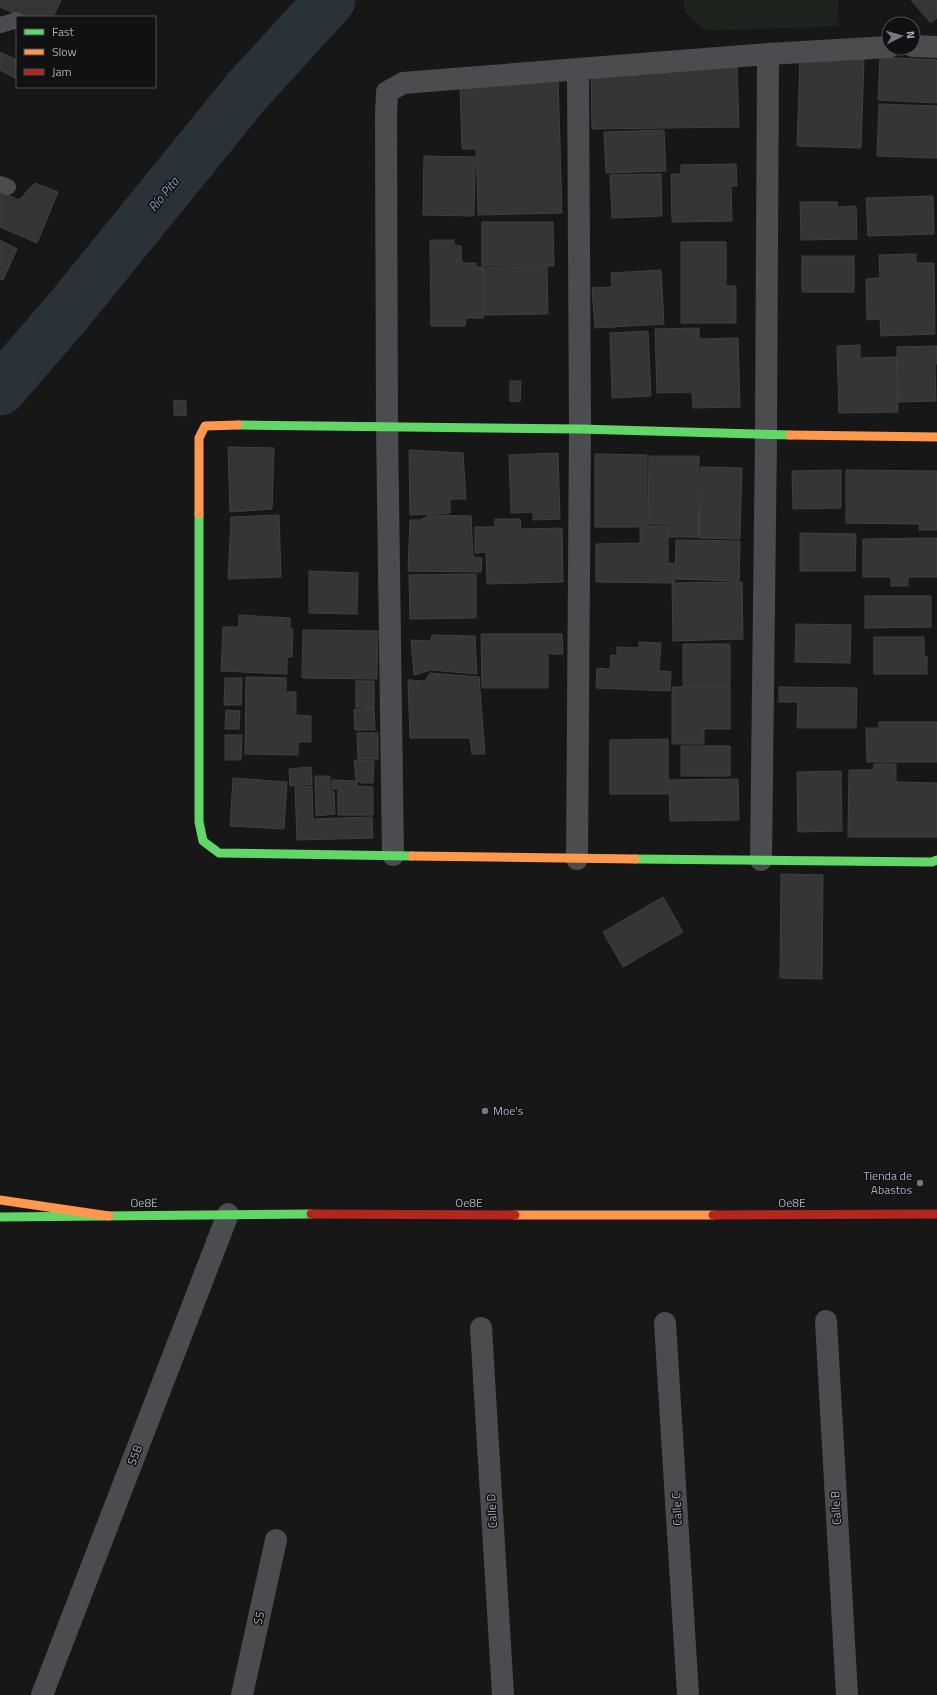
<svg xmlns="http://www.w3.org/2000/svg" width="937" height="1695" font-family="'Titillium Web',sans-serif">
	<rect width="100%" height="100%" fill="#171717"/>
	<path fill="#1d241e" d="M684,0H838L839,26L706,31L685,12Z"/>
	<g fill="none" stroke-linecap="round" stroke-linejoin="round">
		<path stroke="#2a3239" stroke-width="51" d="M0,390L69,310L246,92L330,0"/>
	</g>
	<path fill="#353536" stroke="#3f4043" d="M0,0H61L53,17H22L0,7Z
		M911,0H937V18L931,23Z
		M0,52L17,60V79L0,70Z
		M880,57L937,60V103L878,100Z
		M800,58L864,60L861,148L797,146Z
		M737,67L739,127L592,129L591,69Z
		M558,77L562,213L478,215L476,149H462L460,86Z
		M879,104L937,106V158L877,156Z
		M664,130L666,171L606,173L604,132Z
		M424,156L475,157L474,216L423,215Z
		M736,164L737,186H731L732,221L672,222L671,174H681V165Z
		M661,174L662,216L612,218L610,175Z
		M35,183L58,192L37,243L0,227V192L19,200Z
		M933,196L934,234L868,236L866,198Z
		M800,202H837L838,207L856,206L857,239L801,240Z
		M482,222H553L554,266H482Z
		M0,240L17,249L3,280L0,279Z
		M430,240H454V245L461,246L462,263H476V267H483V318H466L465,326H431Z
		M681,242H726V286H736V323H681Z
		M916,254V263H934L935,334L881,336L880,319L867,320L866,279L880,278L879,255Z
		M802,256H854V292H802Z
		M547,267L548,314L484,315V268Z
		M661,270L664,324L595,328L592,288L612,287L611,273Z
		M699,328V339L738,338L740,407L693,408L692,392L657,393L655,329Z
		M648,331L651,396L612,398L610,333Z
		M860,345V358L897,357L898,412L839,413L837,346Z
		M937,346V364H935L936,401L898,402L897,347Z
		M510,381H521L520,402L510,401Z
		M174,400L186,401V416L174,415Z
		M228,447L274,448L272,509L230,512Z
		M409,450L463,453L466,499H450V513L410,515Z
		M558,453L560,519L533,520V512L511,513L509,455Z
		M595,454L647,455V525H639V527H595Z
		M649,456H699V537H669V524H648Z
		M701,467L742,468L740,539L699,538Z
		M841,470V508L793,509L792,471Z
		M846,470L937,471V530H919L920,524L846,523Z
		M279,515L281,577L228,579L231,517Z
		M429,515L471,516L473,557L482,558L481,572L408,571L410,520H421Z
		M495,519H520L521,529L562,528L563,582L487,584L486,552L475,553V527H495Z
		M640,526H668V564L674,563V583L596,582V544L640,543Z
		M800,533L856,534L855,571H800Z
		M937,538V577H908V586H891V577H863V539Z
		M676,540L740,541L739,581L675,579Z
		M309,571L358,573L357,614L309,613Z
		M476,574V618L410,619L409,575Z
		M742,582L743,639L673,641L672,583Z
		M865,596H931V627L865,628Z
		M239,615L290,618V629H293L292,657H287V674L221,671L223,627H239Z
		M796,624L851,625L850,663L795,662Z
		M303,630L378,631L377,679L302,678Z
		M481,634H562L563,654H548V688H482Z
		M432,635L475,636L477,674L431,670L414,675L411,640L431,641Z
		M874,637H924V656H927V674H874Z
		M639,642L661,643L659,671L671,672L670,691L596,688L597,668L610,669L611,655L617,656V647L639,648Z
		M683,644H730V686H683Z
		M430,673L479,677L485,754H472L470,738H410L408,680L425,681Z
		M246,677L286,678V692H296V715L311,716V742H298V755L245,754Z
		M225,678H242L241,705H224Z
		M356,681H374V708H356Z
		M672,687H730V729H704V744H672Z
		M779,687L857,688L856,728H797L798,702H779Z
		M374,708L375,730H355L354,710Z
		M226,710L240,711L239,729H225Z
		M879,722H937V762H867L866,728H879Z
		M357,733H378V759H358Z
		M225,735H242L241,760H225Z
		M668,739V794H610V740Z
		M681,746H730V776H681Z
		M354,760L374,761L373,783H361L356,780Z
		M874,764H896V782L937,783V837H848L849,770H874Z
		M311,767L312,784L290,786L289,769Z
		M841,771L842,831L798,832L797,772Z
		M315,776H330V790L334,792L335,814L316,816Z
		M233,778L287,782L284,829L230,826Z
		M738,779L739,820L670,821L669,780Z
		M332,780L357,781V786L373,787V815H338V789H332Z
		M312,786L313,819L372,817L373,838L297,840L295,787Z
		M781,874L823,875L822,979L780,978Z
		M663,897L683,932L623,967L603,932Z"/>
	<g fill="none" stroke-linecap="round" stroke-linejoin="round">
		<path stroke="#4b4c50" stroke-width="16" d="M0,25L17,20
			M0,184L8,187"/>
		<path stroke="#4b4c50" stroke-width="22" d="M913,46L937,47
			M393,855L387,427L386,115L387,92L403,83L768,54L889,47
			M577,859L580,429L578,69
			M761,860L766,435L768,54
			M826,1321L847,1695
			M665,1323L688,1695
			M481,1328L503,1695
			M42,1695L228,1214
			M242,1695L276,1540"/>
		<path stroke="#63d668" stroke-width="9" d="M238,425L580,429L790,435
			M199,514V822L203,841L219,853L412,856
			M635,859L932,862L937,860
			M0,1217L311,1214"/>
		<path stroke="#ff974d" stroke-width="9" d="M790,435L937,437
			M199,514V438L205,426L238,425
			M412,856L635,859
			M0,1200L109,1216
			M515,1215H713"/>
		<path stroke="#b3261e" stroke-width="9" d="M311,1214L515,1215
			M713,1215L937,1214"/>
	</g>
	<g fill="#757880" stroke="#111113" stroke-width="1.5">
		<circle cx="485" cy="1111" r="4"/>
		<circle cx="920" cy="1183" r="4"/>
	</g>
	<g text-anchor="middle" stroke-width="3" stroke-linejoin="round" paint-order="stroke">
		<g font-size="12" fill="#a8adb8" stroke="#111113" text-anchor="start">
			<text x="493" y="1115">Moe's</text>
			<text x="912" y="1180" text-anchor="end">Tienda de<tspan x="912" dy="14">Abastos</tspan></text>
		</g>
		<g font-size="12" fill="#a8adb8" stroke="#111113">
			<text transform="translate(144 1203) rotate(-1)" y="4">Oe8E</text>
			<text x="469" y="1207">Oe8E</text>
			<text x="792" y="1207">Oe8E</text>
			<text transform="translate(135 1455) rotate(-69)" y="4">S5B</text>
			<text transform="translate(836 1508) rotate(-93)" y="4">Calle B</text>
			<text transform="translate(677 1509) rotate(-93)" y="4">Calle C</text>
			<text transform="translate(492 1511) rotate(-93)" y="4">Calle D</text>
			<text transform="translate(259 1618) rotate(-78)" y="4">S5</text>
		</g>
		<g font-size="13" font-style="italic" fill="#7f9bb3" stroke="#111113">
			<text transform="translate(163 194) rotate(-51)" y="5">Río Pita</text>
		</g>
	</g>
	<rect x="16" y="16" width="140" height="72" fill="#111113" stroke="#4d4f55"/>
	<rect x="24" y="29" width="20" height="6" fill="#63d668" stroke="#4d4f55"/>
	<text x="52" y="36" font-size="12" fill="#a8adb8">Fast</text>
	<rect x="24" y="49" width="20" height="6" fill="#ff974d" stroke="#4d4f55"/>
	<text x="52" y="56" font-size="12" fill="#a8adb8">Slow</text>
	<rect x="24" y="69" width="20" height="6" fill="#b3261e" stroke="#4d4f55"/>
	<text x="52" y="76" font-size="12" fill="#a8adb8">Jam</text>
	<g transform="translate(901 36) rotate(84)"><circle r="19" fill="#111113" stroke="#4d4f55"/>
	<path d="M0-3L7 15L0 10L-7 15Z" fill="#757880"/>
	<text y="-6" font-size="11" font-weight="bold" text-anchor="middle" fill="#a8adb8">N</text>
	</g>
</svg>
